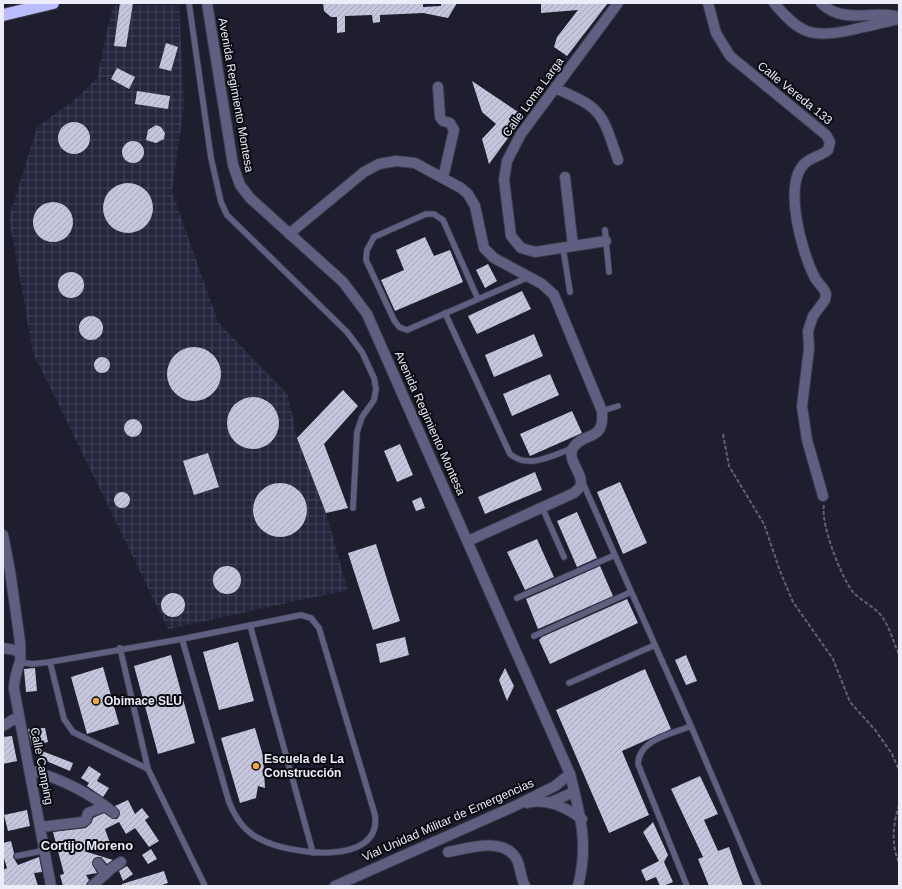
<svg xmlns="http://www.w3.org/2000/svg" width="902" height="889" font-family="Helvetica,sans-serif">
	<defs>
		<pattern id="industrial-grid" width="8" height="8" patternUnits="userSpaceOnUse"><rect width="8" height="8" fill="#25253d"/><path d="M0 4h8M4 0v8" fill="none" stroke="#45455a"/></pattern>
		<pattern id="building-hatch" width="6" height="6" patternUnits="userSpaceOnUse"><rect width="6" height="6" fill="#c5c6de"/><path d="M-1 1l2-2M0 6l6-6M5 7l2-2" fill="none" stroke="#a6a6b9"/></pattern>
	</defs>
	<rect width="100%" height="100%" fill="#1e1e2f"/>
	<path fill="url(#industrial-grid)" d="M113,5H179L184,105L172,192L218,322L288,395L297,438L326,513L348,590L168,629L33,352L9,218L37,127L77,98L97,78Z"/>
	<path fill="url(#building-hatch)" d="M120,3H133L126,47L114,46Z
		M323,3H423V7L441,6V3H457L448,18L423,13L380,15V22L373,23L372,15L345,16V32L337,33V17H331L324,11Z
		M541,3H608L567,56L554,47L557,37L578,10L541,13Z
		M166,43L178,47L171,71L159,68Z
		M117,68L135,77L129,89L111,79Z
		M472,81L524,116L489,164L482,139L496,124L482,112Z
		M137,91L170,96L168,109L135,104Z
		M58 138a16 16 0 1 1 32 0a16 16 0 1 1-32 0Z
		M156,125L161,127L165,133L164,139L156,143L146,140L148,130Z
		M122 152a11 11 0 1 1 22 0a11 11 0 1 1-22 0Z
		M103 208a25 25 0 1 1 50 0a25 25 0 1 1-50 0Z
		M33 222a20 20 0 1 1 40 0a20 20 0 1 1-40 0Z
		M425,237L434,256L450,250L463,282L395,311L381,280L404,270L396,250Z
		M488,264L497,281L485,288L476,270Z
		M58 285a13 13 0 1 1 26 0a13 13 0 1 1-26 0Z
		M522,291L531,309L477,334L468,316Z
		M79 328a12 12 0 1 1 24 0a12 12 0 1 1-24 0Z
		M534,334L543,356L494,377L485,355Z
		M167 374a27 27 0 1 1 54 0a27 27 0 1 1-54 0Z
		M94 365a8 8 0 1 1 16 0a8 8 0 1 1-16 0Z
		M550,374L559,395L512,416L503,394Z
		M343,390L358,406L324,444L348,508L326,513L297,438Z
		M227 423a26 26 0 1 1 52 0a26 26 0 1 1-52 0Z
		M572,411L582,433L530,456L520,434Z
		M124 428a9 9 0 1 1 18 0a9 9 0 1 1-18 0Z
		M400,444L413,475L397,482L384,451Z
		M208,453L219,487L194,495L183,461Z
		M535,472L542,490L485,514L478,497Z
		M620,482L647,543L623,554L597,492Z
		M253 510a27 27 0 1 1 54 0a27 27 0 1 1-54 0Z
		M114 500a8 8 0 1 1 16 0a8 8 0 1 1-16 0Z
		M421,497L425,508L416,511L412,501Z
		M577,512L597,558L577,567L557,521Z
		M537,539L554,577L525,590L507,552Z
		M376,544L400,621L373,630L348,553Z
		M600,566L613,596L538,629L526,599Z
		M213 580a14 14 0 1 1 28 0a14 14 0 1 1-28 0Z
		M161 605a12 12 0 1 1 24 0a12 12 0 1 1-24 0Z
		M627,599L638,623L550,664L539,640L542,637Z
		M405,637L409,655L380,663L376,644Z
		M238,642L254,701L219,710L203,652Z
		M171,655L195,743L158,754L134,666Z
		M686,655L697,681L686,685L675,660Z
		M103,667L119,724L87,734L71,677Z
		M35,668L37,691L26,692L24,669Z
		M505,668L514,686L507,701L499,680Z
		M645,669L671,729L622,751L649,815L609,833L556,710Z
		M45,728L48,742L32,746L28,729Z
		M255,728L263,756L265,788L258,786L256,798L240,803L221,738Z
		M12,736L17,761L3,764V737Z
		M42,751L73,763L70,771L39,758Z
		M89,766L101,774L97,781L109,788L103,797L87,786L89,783L81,778Z
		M700,776L718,814L704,820L718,851L729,847L743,886H709L698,859L703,857L671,789Z
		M128,800L135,814L142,808L149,817L145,820L159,841L149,847L135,828L126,834L119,822L105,829L111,846L84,851L113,860L107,864L101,857L94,858L92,864L97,873L86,875L89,880L86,886H63L60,875L64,874L53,832L86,828L92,822L93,818L104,813L113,819H117L120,814L115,806Z
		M27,810L30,826L8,831L4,815Z
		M653,822L668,855L664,862L673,882L663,886H660L656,877L646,881L641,870L659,861L643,832Z
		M11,841L14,853L13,857L18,865L39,857L42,872L34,873L38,886H3V870L7,868L3,855V843Z
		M151,849L157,859L148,864L142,855Z
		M127,866L133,874L123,881L119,871Z
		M164,871L168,883L159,886H122V884Z"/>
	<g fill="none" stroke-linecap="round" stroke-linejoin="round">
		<defs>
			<path id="lane" d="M189,3L211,158L221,202L227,215L347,332L362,352L374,378L376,389L374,400L362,417L357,432L353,508
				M605,230L609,272
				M563,248L570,292
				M478,299L443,220L434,214H426L374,237L367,250L366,260L394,320L399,327L407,330L529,277
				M445,313L510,454C529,470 553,455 573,448
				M602,411L618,406
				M582,481L691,726L759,886
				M542,507L564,557
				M517,598L615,555
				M250,625L313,853
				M534,636L631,592
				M120,648L148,769L205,886
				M20,662L32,664L50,662L182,639L301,615L311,618L319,628L375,815C382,868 287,854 260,839C245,832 235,817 229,802L182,639
				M50,662L64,719L73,732L148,769
				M569,683L655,645
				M17,856L46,850
				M687,886L638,764C639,739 672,734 691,726"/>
			<path id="street" d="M207,3L233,165L240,185L250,198L343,282L367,314L570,774C580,814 589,845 578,886
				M708,3L716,33L730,56L826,135L830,142L828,150C821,156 811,157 804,164C783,186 802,252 814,276C817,283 824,287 826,294L825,300L813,316L808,331L809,349L802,406L807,440L823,496
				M774,3C799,33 812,39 851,30C867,26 883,23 899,19
				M821,3C842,24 869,11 895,16
				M438,87L440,117L443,121L450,123L454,130L443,178
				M555,88C603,109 601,111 618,160
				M565,177L573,246
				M289,234L364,172L379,164L396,161L415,163L461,188L468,194L475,206L484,248L494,258L542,284L554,295L602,411C605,443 583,431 573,448C566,461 585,473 580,487L574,493L468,541
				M606,241L535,252L521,248L511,236L504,180L507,161L521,134L618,3
				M3,535L10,571L20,642C20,648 21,655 20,661C17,671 14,678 14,689L51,886
				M3,648L15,650L19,653
				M3,726L19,716
				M30,770C61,779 89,792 114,813
				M527,803C548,798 565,807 582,819
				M549,803L574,792
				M41,827L83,822L86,820L88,813L105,806
				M448,852C468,848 505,836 517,860C521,868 520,877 525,886
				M98,863L106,874
				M92,886L112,868L121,862
				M335,886L515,806L555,786L570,774"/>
			<path id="highway" d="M3,15L53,3"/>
		</defs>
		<use href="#lane" stroke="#3b3b4b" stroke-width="7"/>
		<use href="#street" stroke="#3b3b4b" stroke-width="12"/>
		<use href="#highway" stroke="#3b3b4b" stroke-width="14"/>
		<path stroke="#616170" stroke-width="2" stroke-dasharray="4 2" stroke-linecap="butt" d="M723,434L729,466L764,524L780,571L793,602L833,659L850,702L876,731L892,754L899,770
			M824,505C820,523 841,577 853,592C862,602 876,607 883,618C890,629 894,643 899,655
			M899,805C893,824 891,844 899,863"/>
		<use href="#lane" stroke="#5f6081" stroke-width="5.5"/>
		<use href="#street" stroke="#5f6081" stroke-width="10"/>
		<use href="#highway" stroke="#bbbcfe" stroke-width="12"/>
	</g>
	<g fill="#eea83c" stroke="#090910" stroke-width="1.5">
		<circle cx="96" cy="701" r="4"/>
		<circle cx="256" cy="766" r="4"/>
	</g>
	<g text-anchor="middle" stroke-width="4" stroke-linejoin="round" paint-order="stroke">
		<g font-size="12" fill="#ecedf9" stroke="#090910">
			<text transform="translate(795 93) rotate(39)" y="4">Calle Vereda 133</text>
			<text transform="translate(236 95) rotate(80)" y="4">Avenida Regimiento Montesa</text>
			<text transform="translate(533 97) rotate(-54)" y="4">Calle Loma Larga</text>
			<text transform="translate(430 423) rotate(66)" y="4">Avenida Regimiento Montesa</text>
			<text transform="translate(42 766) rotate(79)" y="4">Calle Camping</text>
			<text transform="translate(448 820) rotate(-24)" y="4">Vial Unidad Militar de Emergencias</text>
		</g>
		<g font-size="12" font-weight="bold" fill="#ecedf9" stroke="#090910" text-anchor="start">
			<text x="104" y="705">Obimace SLU</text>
			<text x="264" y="763">Escuela de La<tspan x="264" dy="14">Construcción</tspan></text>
		</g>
		<g font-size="13" font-weight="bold" fill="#ecedf9" stroke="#090910">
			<text x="87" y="850">Cortijo Moreno</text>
		</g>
	</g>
	<rect width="902" height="889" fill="none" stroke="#ecedf9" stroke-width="8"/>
</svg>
